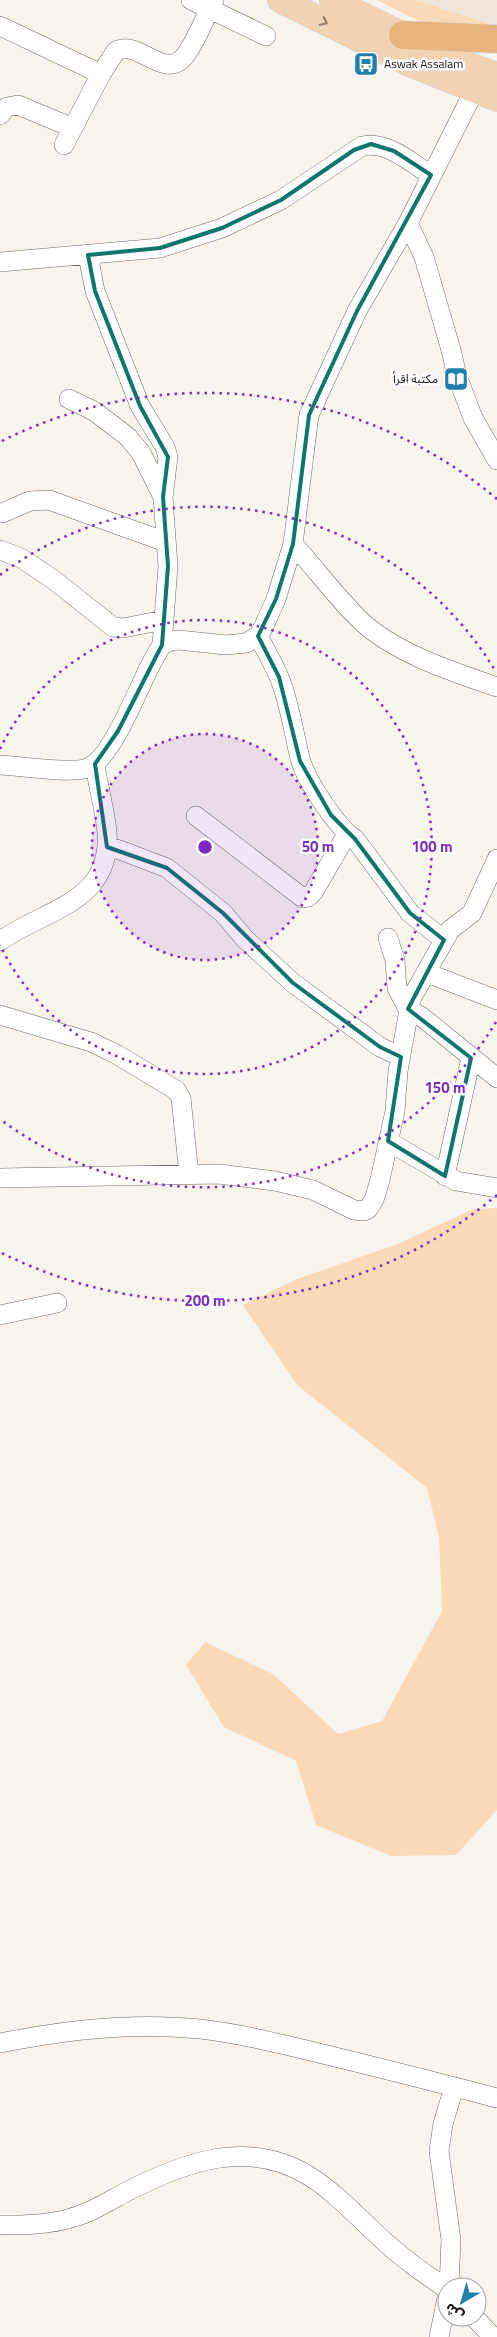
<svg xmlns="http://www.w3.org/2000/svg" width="497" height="2337" font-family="'Titillium Web','Noto Sans Arabic',sans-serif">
	<rect width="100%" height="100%" fill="#f9f3ed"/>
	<path fill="#f1e5da" d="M415,0H497V25L490,24Z"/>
	<path fill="#fad9b9" d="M377,0H415L490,24L423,23Z
		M497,1208V1810L456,1855L391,1856L316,1825L296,1761L224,1727L186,1665L205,1642L273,1674L338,1734L382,1721L442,1611L439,1537L427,1488L297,1385L243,1305L297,1279L395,1245L474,1209Z"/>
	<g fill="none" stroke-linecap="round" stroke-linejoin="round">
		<defs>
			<path id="minor" d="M191,0L266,36
				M0,26L101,74
				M0,115L7,107L18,105L73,128
				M64,145L101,74L116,51C137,39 163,78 182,59C193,49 206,15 214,0
				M408,223L424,257L451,350L457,376L473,418L497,460
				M88,255L95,291L140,406L165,447L168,457L163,497
				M0,262L160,248L222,228L281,200L362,146C388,141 410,162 431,175
				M69,399L94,411L128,437L141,453L163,497L168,566L162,645
				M2,513L30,501L49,500L166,542
				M293,544C315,568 337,598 361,621C395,653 453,672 497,687
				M0,550L21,558L54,580L113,627L123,628L164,620
				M258,636C265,649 273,663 279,677C290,703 293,731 300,758C305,779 337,828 355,839L410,913L444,940
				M0,765C21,766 65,773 84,769C115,762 142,672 162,645L170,641L179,640L226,645L246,643L258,636L263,628L276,599L293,544L309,415L357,311L408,223L474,91
				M196,816L303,898L308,897L314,891L347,834
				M107,847L120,850L167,868L223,913L245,939L293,983L380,1047L401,1057
				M388,938L395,960L397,988L408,1009L422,1017L497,1078
				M0,941C45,909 112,903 107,832C105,810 98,787 95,764
				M427,973L497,1000
				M0,1015L91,1042L116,1054L176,1090L181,1098L189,1175
				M388,1141L456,1181L497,1188
				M445,1176L471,1058
				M0,1178L219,1174L275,1181L313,1190L354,1210L364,1211L368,1209L374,1200L380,1180L395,1111L398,1071L411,999L450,930L472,913L497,859
				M0,1315L57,1303
				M0,2043C64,2030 135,2022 200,2029C243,2034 285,2045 327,2055C384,2069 440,2083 497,2098
				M0,2225C24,2225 48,2225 71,2218C91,2213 109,2201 126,2192C185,2162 247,2138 309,2176C338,2194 359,2219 384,2241C403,2259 425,2274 447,2289
				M449,2287L451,2240L439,2151L443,2124L454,2087
				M474,2317L493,2337
				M439,2337L447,2298"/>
			<path id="major" d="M280,0L412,65L497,99
				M332,0L455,60L497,75"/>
			<path id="highway" d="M403,35L497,39"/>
		</defs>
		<use href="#minor" stroke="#6c6762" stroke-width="20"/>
		<use href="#major" stroke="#d0d0cf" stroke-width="26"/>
		<use href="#highway" stroke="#d0d0cf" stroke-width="29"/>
		<use href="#minor" stroke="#fff" stroke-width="19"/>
		<use href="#major" stroke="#f1d2b3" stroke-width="25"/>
		<use href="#highway" stroke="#e7b480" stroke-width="28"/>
	</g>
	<defs><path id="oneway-chevron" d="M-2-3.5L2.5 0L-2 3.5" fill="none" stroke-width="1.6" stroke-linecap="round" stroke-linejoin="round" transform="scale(1.25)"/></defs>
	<use stroke="#8e7c6a" href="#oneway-chevron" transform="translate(324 22) rotate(26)"/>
	<path fill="none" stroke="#0f766e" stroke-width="4" stroke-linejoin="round" d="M371,144L394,151L431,175L357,311L309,415L293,544L276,599L258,636L279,677L300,761L331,815L355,839L410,913L444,940L408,1009L471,1058L445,1176L388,1141L401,1057L380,1047L293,983L223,913L167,868L107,847L95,764L118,731L162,645L168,566L163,497L168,457L140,406L95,291L88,255L160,248L222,228L281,200L354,150Z"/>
	<circle cx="205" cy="847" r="113" fill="#7b2cbf" fill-opacity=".12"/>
	<g fill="none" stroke="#7b2cbf" stroke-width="2.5" stroke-dasharray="2.5 5">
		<circle cx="205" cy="847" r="113"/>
		<path d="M0 749A227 227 0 1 1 0 945"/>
		<path d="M496 1022A340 340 0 0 1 0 1119M0 575A340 340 0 0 1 496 672"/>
		<path d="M497 1195A454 454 0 0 1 2 1253M2 441A454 454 0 0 1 497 499"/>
	</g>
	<defs>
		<symbol id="bus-square" viewBox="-11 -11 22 22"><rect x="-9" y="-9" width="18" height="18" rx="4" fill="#227fac" stroke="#fff"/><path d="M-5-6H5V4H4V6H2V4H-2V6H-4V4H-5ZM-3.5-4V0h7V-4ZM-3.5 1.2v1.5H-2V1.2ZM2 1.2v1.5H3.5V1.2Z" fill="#fff"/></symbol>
		<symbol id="library-square" viewBox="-11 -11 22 22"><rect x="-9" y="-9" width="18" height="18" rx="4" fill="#227fac" stroke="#fff"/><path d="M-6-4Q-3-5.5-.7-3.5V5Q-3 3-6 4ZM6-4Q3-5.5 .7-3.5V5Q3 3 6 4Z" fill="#fff"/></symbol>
	</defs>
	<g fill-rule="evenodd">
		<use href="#bus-square" x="352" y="50" width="28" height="28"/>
		<use href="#library-square" x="442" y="365" width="28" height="28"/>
	</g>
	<g text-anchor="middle" stroke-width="5" stroke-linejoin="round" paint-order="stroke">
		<g font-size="12" fill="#151311" stroke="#fff" text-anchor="start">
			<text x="384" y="68">Aswak Assalam</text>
			<text x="438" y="383" text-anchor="end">مكتبة اقرأ</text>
		</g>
	</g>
	<circle cx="205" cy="847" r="8" fill="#7b2cbf" stroke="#fff" stroke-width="2.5"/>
	<g font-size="15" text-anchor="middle" font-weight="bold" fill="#7b2cbf" stroke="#fff" stroke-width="5" stroke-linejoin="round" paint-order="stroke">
		<text x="318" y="852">50 m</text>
		<text x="432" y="852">100 m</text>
		<text x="445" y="1093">150 m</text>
		<text x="205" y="1306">200 m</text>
	</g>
	<g transform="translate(462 2302) rotate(218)"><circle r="24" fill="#ffffff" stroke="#a1a1a0"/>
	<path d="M0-4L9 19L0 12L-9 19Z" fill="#227fac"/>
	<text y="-8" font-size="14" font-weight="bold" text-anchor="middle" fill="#151311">ش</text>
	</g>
</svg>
